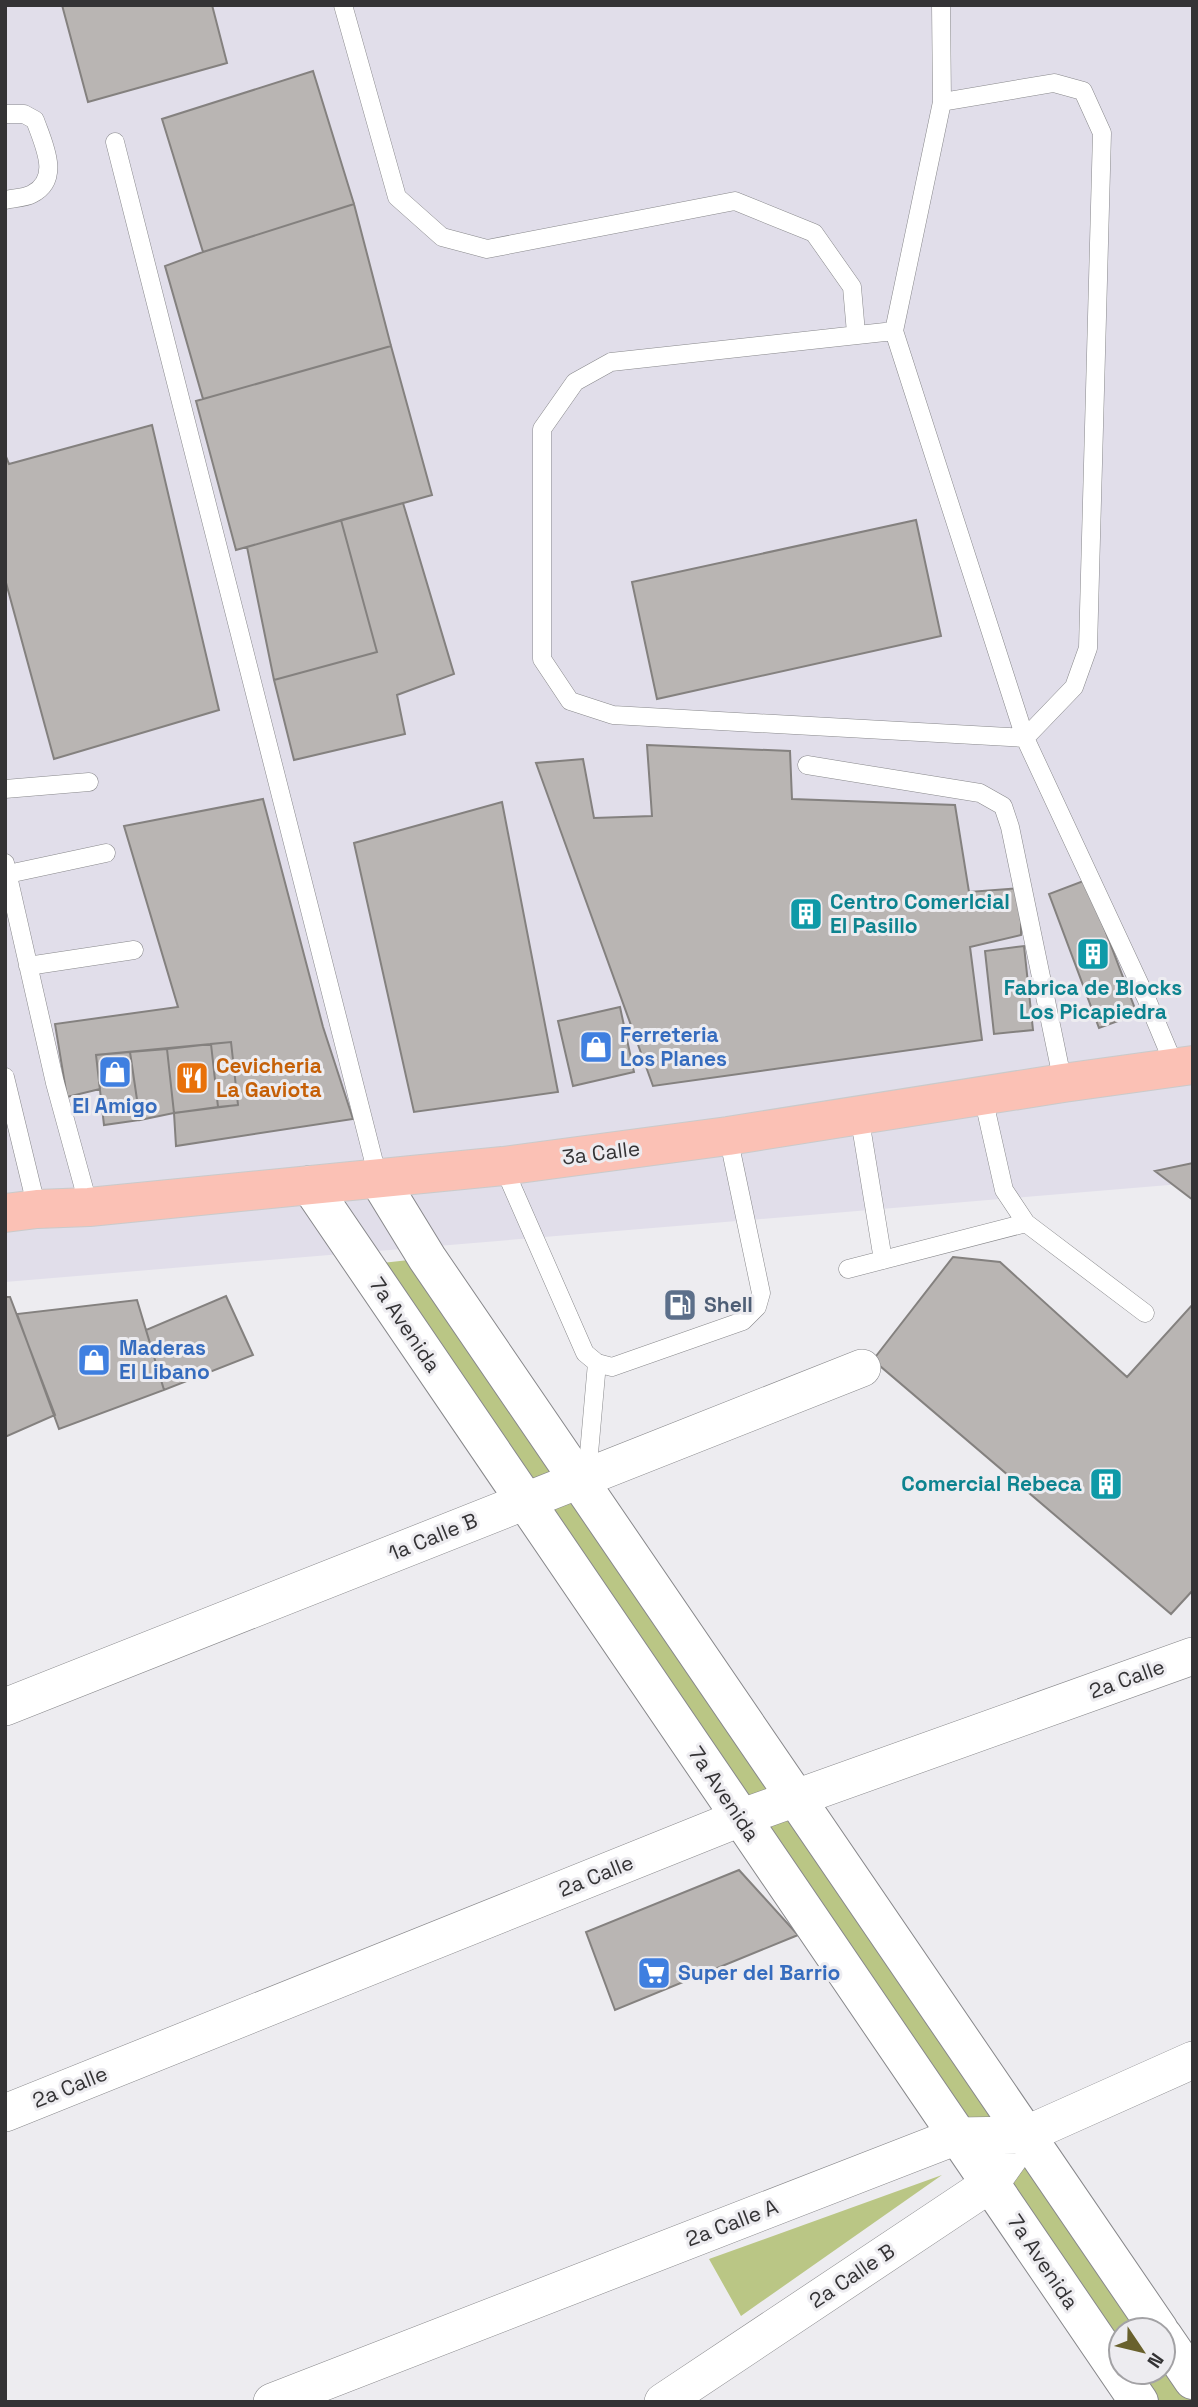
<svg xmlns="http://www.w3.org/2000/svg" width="1198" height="2407" font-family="'Space Grotesk',sans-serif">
	<rect width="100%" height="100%" fill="#edecf0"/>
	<path fill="#e1deea" d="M5,5H1193V1183L5,1282Z"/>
	<path fill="#bac685" d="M427,1258L1159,2330H1121V2372H1163V2336L1193,2380V2402H1139L364,1265Z
		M942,2175L741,2316L709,2259Z"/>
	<path fill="#b9b5b3" stroke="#84817f" stroke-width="2" d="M62,5H212L227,63L88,102Z
		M313,71L354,204L203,252L162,119Z
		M354,204L391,346L203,399L165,266L203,252Z
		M391,346L432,495L236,550L196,401Z
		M152,425L219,710L54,759L5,579V454L9,464Z
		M403,503L454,674L397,695L405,734L294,760L274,680L377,652L341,520Z
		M341,520L377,652L274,680L247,547Z
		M916,520L941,636L657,699L632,582Z
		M647,745L790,751L792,799L955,805L969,892L1021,888V935L970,947L982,1040L653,1086L536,763L583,759L594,818L652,816Z
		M263,799L323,1027L353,1119L176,1146L174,1113L238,1105L231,1042L96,1055L100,1089L67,1097L55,1024L178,1007L124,826Z
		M502,802L558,1092L414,1112L354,843Z
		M1086,880L1137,1014L1099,1028L1049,894Z
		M1024,946L1033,1030L994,1034L985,951Z
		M620,1007L634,1072L573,1086L558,1021Z
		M231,1042L238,1105L218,1107L211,1044Z
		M211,1044L218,1107L174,1113L167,1049Z
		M167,1049L174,1113L140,1120L130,1052Z
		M130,1052L140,1120L104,1125L96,1055Z
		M1193,1163V1200L1155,1171Z
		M953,1257L1000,1262L1127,1377L1193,1304V1590L1171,1614L873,1360Z
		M226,1296L253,1355L164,1390L146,1330Z
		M5,1297H10L55,1415L5,1437Z
		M137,1300L164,1390L59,1429L17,1314Z
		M739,1870L798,1935L615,2010L586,1932Z"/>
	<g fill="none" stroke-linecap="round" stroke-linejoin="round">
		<defs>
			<path id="lane" d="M343,5L397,197L442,237L487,249L735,201L814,233L852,287L856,333
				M941,5L942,102L894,331L1025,738L1074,687L1088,648L1102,133L1083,91L1054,83L942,102
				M5,114H24L35,120C43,143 62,179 32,194C25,198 13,198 5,200
				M115,142L378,1178
				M894,331L611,362L575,382L542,429V659L570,701L613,715L1025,738L1147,1000L1175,1067
				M807,765L980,793L1003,806L1010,827L1063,1083
				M5,789L89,782
				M5,863L55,1083L89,1207
				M8,874L106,853
				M28,966L134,950
				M5,1077L37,1209
				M983,1097L1004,1190L1026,1223L1145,1313
				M859,1114L883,1260
				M503,1166L585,1353L597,1363L612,1367L743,1321L757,1307L761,1293L728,1136
				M848,1269L1026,1223
				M587,1476L597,1363"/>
			<path id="street" d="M5,1707L862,1368
				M5,2113L740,1818L1193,1656
				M272,2402L957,2136L1025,2135L1193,2060
				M663,2402L990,2184L1025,2135"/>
			<path id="secondary" d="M378,1178L427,1258L1159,2330
				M310,1185L1139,2402
				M1163,2336L1193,2380"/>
			<path id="primary" d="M5,1213L37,1209L89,1207L503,1166L728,1136L1063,1083L1193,1065"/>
		</defs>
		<use href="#lane" stroke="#88888b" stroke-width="19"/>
		<use href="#street" stroke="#88888b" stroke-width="38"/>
		<use href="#secondary" stroke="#88888b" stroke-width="40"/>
		<use href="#primary" stroke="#cacaca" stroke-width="40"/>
		<use href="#lane" stroke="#fff" stroke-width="18"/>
		<use href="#street" stroke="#fff" stroke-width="37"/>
		<use href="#secondary" stroke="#fff" stroke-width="38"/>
		<use href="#primary" stroke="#fbc1b5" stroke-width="38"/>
	</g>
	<defs>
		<symbol id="building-square" viewBox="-11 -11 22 22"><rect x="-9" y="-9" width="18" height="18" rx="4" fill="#0f9aa8" stroke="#edecf0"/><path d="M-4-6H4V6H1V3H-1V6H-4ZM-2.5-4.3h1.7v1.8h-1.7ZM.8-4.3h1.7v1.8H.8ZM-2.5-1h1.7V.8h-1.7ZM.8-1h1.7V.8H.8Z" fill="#fff"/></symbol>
		<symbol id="shop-square" viewBox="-11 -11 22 22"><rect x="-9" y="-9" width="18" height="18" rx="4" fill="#3f7fe0" stroke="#edecf0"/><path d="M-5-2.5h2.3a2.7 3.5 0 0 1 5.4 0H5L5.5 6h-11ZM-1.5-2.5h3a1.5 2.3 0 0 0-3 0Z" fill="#fff"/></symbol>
		<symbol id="restaurant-square" viewBox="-11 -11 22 22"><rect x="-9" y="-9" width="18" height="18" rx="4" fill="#e8710a" stroke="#edecf0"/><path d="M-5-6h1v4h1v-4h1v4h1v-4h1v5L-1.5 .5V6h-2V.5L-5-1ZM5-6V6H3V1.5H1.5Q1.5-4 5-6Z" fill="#fff"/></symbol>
		<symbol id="fuel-square" viewBox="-11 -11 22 22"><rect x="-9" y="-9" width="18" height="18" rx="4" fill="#5c6f8a" stroke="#edecf0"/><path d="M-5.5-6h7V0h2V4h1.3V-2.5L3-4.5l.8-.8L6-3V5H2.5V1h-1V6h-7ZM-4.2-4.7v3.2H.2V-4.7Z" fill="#fff"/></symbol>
		<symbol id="supermarket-square" viewBox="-11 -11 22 22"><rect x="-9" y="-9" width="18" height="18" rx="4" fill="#3f7fe0" stroke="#edecf0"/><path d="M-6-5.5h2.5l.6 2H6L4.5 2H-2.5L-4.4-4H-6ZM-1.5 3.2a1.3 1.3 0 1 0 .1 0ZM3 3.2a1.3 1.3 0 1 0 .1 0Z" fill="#fff"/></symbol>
	</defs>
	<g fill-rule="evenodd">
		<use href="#building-square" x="787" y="895" width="38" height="38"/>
		<use href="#building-square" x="1074" y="935" width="38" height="38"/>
		<use href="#shop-square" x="577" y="1028" width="38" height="38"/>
		<use href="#shop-square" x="96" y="1053" width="38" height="38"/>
		<use href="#restaurant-square" x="173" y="1059" width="38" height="38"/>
		<use href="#fuel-square" x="661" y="1286" width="38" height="38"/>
		<use href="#shop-square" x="75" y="1341" width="38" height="38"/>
		<use href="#building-square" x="1087" y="1465" width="38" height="38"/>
		<use href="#supermarket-square" x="635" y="1954" width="38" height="38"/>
	</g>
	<g text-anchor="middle" stroke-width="6" stroke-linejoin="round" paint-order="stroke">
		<g font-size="21" font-weight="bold" fill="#0d838f" stroke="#edecf0" text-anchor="start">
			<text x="830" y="909">Centro Comerlcial<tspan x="830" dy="24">El Pasillo</tspan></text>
			<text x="1093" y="995" text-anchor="middle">Fabrica de Blocks<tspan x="1093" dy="24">Los Picapiedra</tspan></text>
			<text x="1082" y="1491" text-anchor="end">Comercial Rebeca</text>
		</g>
		<g font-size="21" font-weight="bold" fill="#366cbe" stroke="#edecf0" text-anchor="start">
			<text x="620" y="1042">Ferreteria<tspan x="620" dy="24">Los Planes</tspan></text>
			<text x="115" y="1113" text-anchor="middle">El Amigo</text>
			<text x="119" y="1355">Maderas<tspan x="119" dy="24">El Libano</tspan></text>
			<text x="678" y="1980">Super del Barrio</text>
		</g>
		<g font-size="21" font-weight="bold" fill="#c56008" stroke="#edecf0" text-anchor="start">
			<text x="216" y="1073">Cevicheria<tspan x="216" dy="24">La Gaviota</tspan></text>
		</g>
		<g font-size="21" fill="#343335" stroke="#edecf0">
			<text transform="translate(601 1153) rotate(-7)" y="7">3a Calle</text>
			<text transform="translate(405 1325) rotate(56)" y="7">7a Avenida</text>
			<text transform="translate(433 1537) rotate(-22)" y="7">1a Calle B</text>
			<text transform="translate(1127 1679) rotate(-20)" y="7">2a Calle</text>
			<text transform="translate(724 1794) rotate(56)" y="7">7a Avenida</text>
			<text transform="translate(596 1876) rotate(-22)" y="7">2a Calle</text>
			<text transform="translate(70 2087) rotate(-22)" y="7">2a Calle</text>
			<text transform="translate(732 2223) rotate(-21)" y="7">2a Calle A</text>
			<text transform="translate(1043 2262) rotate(56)" y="7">7a Avenida</text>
			<text transform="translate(852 2276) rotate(-34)" y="7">2a Calle B</text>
		</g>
		<g font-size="21" font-weight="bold" fill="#4e5e75" stroke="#edecf0" text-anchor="start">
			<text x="704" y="1312">Shell</text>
		</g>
	</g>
	<rect width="1198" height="2407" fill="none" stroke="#343335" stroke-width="14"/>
	<g transform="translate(1142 2351) rotate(125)"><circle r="33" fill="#edecf0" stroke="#a3a2a5" stroke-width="2"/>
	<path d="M0-5L12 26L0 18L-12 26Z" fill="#69612d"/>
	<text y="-10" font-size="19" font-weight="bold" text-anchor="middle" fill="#343335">N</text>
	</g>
</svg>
